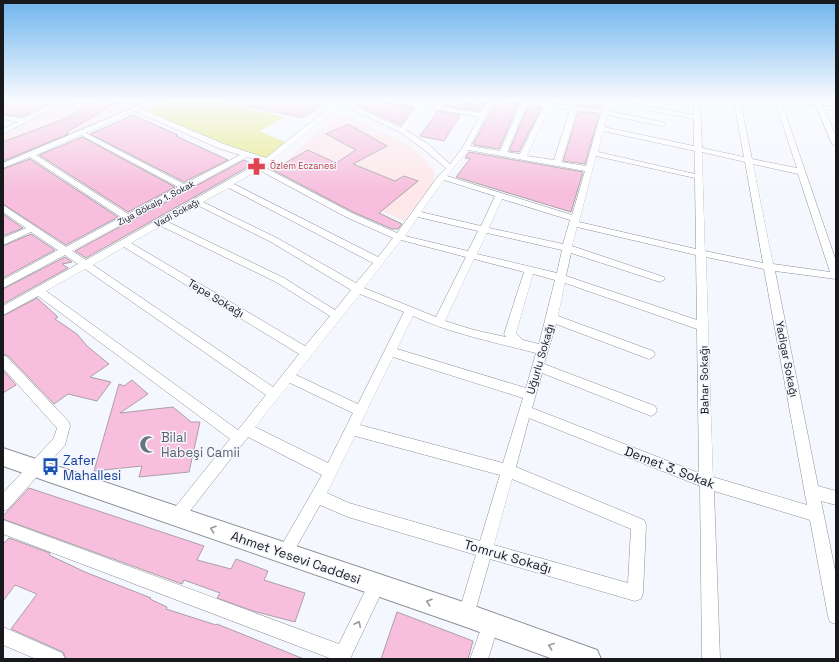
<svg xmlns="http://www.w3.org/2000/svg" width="839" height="662" font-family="'Space Grotesk',sans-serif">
	<rect width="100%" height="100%" fill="#f5f7fe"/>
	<path fill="#fde7ea" d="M68,101H147L3,163V136Z
		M342,113L410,146L428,162L435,172L434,181L404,221L281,165L324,126Z"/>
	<path fill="#e4e883" d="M171,101H222L221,102L229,106L244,107L285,117L260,131L287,143L267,158L224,144L145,111Z"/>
	<path fill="#f7bedd" stroke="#a9a1a5" d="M3,101H54L22,117L3,114Z
		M96,101H119L67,132L68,134L3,161V142L67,118Z
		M244,101H326L303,118L244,105Z
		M352,101H377L392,104L414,107L401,125L360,107Z
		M445,101H469L464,109L442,105Z
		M470,101H477L486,102L480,111L465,109Z
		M497,101L519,103L499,149L474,145L473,144Z
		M580,101H602L601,108L578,105Z
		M528,105L542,107L519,152L509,151Z
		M438,111L460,115L444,141L420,136Z
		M578,112L599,114L585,164L563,161Z
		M133,115L178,135L176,136L228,160L184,182L90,134Z
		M348,124L387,146L353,164L395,181L404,176L418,181L379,213L402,224L398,229H392L353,212L273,170L308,150L336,163L356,150L326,134Z
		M82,137L175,187L128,212L39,155Z
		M469,152L583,172L571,212L456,177L470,159L465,158Z
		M30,159L118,217L66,245L3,204V169Z
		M244,160L253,164L86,258L75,251Z
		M3,214L23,228L3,236Z
		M31,234L55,250L3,278V246Z
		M65,257L72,262L62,264L68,268L3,304V289Z
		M37,298L58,317L55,319L77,334L87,346L109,364L90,377L111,382L97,401L68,394L54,404L8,356L3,354V316Z
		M3,370L16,385L3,393Z
		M132,380L148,394L120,413L173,407L191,422H200L189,472L139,477L142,466L94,471L119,384L124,386Z
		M29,488L204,546L197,560L231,569L236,559L268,571L264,580L305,593L295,622L253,611L217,598L220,593L184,580L182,584L3,519V516Z
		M9,538L50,553L49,555L85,572L151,598L150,599L167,607L166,609L216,625L217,624L304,659H66L63,652L11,629L37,594L15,585L3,601V544Z
		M397,612L473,641L468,659H381Z"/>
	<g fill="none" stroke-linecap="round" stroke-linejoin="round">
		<defs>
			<path id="street" d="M59,101H66L3,134V129L18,122L3,119V115L23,119Z
				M149,101H157L141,109L224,144L266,158L337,101H348L350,104L401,128L417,106L392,103L389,101L419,103L421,101H427L425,104L481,113L488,101H494L470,146L500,151L522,101H536L602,110L605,101H619L694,115V101H700L702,148L744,157L734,101H740L752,159L797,168L775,101H781L836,261V279L775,271L818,486L836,491V505L821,501L836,575V624L830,622L828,616L810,520L714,491L720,659H702L700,486L529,418L516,467L644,520L646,525L643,593L641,599L635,601L490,559L474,615L472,621L466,623L460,621L458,615L476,555L348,517L320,505L290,558L285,561L280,558L277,553L280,548L322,475L248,437L182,521L177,523L172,521L170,516L172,511L230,439L38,296L3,315V306L78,264L65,255L3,288V280L58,250L31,232L3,245V238L26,228L3,212V205L66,247L121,217L30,157L3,168V163ZM343,103L345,106L400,132L422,148L446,168L439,175L397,233L352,213L264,167ZM527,103L544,106L520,154L507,152ZM611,103L694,119V146L604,127L608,115L662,126L665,124L662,122L609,111ZM550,106L570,109L554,160L527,156ZM423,107L479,117L463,147L450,164L428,144L406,130ZM577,110L601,113L586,166L561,162ZM135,111L218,148L240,155L184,184L86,133ZM603,131L695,151V174L598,152ZM81,135L178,187L128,214L36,155ZM468,150L585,171L572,215L447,176ZM702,152L745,162L763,263L705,251ZM596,156L695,178L696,249L579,222ZM247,157L262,161L86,260L72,251ZM753,164L798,174L830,272L773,264ZM259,170L346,217L393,238L378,257L234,184ZM444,180L495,196L481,226L421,212ZM229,188L373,263L356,283L277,238L203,202ZM502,199L570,220L563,244L489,228ZM197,205L271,242L351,290L335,310L284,278L168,222ZM418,217L478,231L468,251L405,236ZM161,226L276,282L330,316L305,346L131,243ZM577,227L696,255L697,320L566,276L571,253L660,282L665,279L664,277L572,246ZM487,233L562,250L557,273L477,254ZM401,240L466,257L436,317L364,288ZM124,247L299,354L273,387L93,265ZM706,257L764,269L807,505L713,477ZM474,259L524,272L504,334L506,337L474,330L445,321ZM85,269L266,395L238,430L46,291ZM533,274L555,280L539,344L523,340L516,333ZM565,283L697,329L699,473L532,408L542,373L651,416L655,414L657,410L655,406L544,364L556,324L649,359L653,357L655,354L653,351L558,316ZM360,294L404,312L358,404L296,375ZM413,316C452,334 494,342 536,353L526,388L397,349ZM393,357L523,398L503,463L360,425ZM290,383L353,413L328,463L255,427ZM355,436L500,475L480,541L349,503L327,493ZM512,479L631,529L628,583L494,545Z
				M814,101H820L836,136V146L832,144Z
				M3,355L7,357L69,422L70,426L65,445L8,509L3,511V493L54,438L57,428L3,368Z
				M3,520L339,644L371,579L377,577L383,579L385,585L350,659H332L3,534Z
				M491,616L497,618L499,624L488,659H470L485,618Z
				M3,627L62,653L65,659H36L3,645Z"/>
			<path id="secondary" d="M805,101H836V106L810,104Z
				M3,448L466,603L597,650L601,659H553L466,627L3,466Z"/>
		</defs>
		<use href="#street" stroke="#8e9199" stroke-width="1"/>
		<use href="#secondary" stroke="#8e9199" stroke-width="2"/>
		<use href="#street" fill="#fff" fill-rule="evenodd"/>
		<use href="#secondary" fill="#fff" fill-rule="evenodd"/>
	</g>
	<defs><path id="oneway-chevron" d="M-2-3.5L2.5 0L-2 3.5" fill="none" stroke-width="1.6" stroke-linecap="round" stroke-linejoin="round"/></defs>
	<g stroke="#979899">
		<use href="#oneway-chevron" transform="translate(213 529) rotate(-161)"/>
		<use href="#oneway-chevron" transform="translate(429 602) rotate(-161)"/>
		<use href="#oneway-chevron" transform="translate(358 624) rotate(-64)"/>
		<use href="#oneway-chevron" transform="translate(551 646) rotate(-160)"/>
	</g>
	<linearGradient id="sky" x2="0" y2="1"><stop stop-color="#6eb5ee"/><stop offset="0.52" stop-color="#fafbff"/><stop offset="1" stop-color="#fafbff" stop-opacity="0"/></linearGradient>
	<rect width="839" height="193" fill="url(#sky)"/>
	<defs>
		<symbol id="pharmacy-bare" viewBox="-9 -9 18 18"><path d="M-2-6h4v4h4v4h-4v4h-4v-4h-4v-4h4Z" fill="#e0444e" stroke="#f5f7fe" stroke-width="2.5" paint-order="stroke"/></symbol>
		<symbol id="mosque-bare" viewBox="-9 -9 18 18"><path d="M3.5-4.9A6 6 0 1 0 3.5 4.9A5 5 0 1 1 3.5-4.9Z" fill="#6b7280" stroke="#f5f7fe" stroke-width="2.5" paint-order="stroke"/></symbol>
		<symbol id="bus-bare" viewBox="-9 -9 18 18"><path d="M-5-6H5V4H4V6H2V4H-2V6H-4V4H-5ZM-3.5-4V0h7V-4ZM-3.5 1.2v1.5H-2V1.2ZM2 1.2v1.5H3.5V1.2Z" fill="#1a4fb4" stroke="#f5f7fe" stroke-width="2.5" paint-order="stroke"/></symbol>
	</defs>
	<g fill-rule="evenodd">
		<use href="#pharmacy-bare" x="244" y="154" width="25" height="25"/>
		<use href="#mosque-bare" x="136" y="432" width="25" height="25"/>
		<use href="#bus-bare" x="38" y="454" width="25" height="25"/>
	</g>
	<g text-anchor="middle" stroke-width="3" stroke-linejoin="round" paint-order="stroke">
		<g font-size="9" fill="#be3a42" stroke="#f5f7fe" text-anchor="start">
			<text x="270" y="169">Özlem Eczanesi</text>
		</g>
		<g font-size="9" fill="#18191c" stroke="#f5f7fe">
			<text transform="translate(156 203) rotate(-28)" y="3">Ziya Gökalp 1. Sokak</text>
			<text transform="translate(177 213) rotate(-29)" y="3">Vadi Sokağı</text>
		</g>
		<g font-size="11" fill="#18191c" stroke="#f5f7fe">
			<text transform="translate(216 298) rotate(31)" y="4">Tepe Sokağı</text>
			<text transform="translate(540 359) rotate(-74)" y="4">Uğurlu Sokağı</text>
			<text transform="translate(787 359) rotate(79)" y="4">Yadigar Sokağı</text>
			<text transform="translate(704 380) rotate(-91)" y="4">Bahar Sokağı</text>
		</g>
		<g font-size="13" fill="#5b616d" stroke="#f5f7fe" text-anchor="start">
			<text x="161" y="442">Bilal<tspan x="161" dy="15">Habeşi Camii</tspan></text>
		</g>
		<g font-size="13" fill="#164399" stroke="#f5f7fe" text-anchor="start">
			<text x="63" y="465">Zafer<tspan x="63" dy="15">Mahallesi</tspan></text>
		</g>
		<g font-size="13" fill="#18191c" stroke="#f5f7fe">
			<text transform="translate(670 467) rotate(21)" y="5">Demet 3. Sokak</text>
			<text transform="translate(508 556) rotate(16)" y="5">Tomruk Sokağı</text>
			<text transform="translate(296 557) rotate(19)" y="5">Ahmet Yesevi Caddesi</text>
		</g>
	</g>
	<rect width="839" height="662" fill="none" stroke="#18191c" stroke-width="8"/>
</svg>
